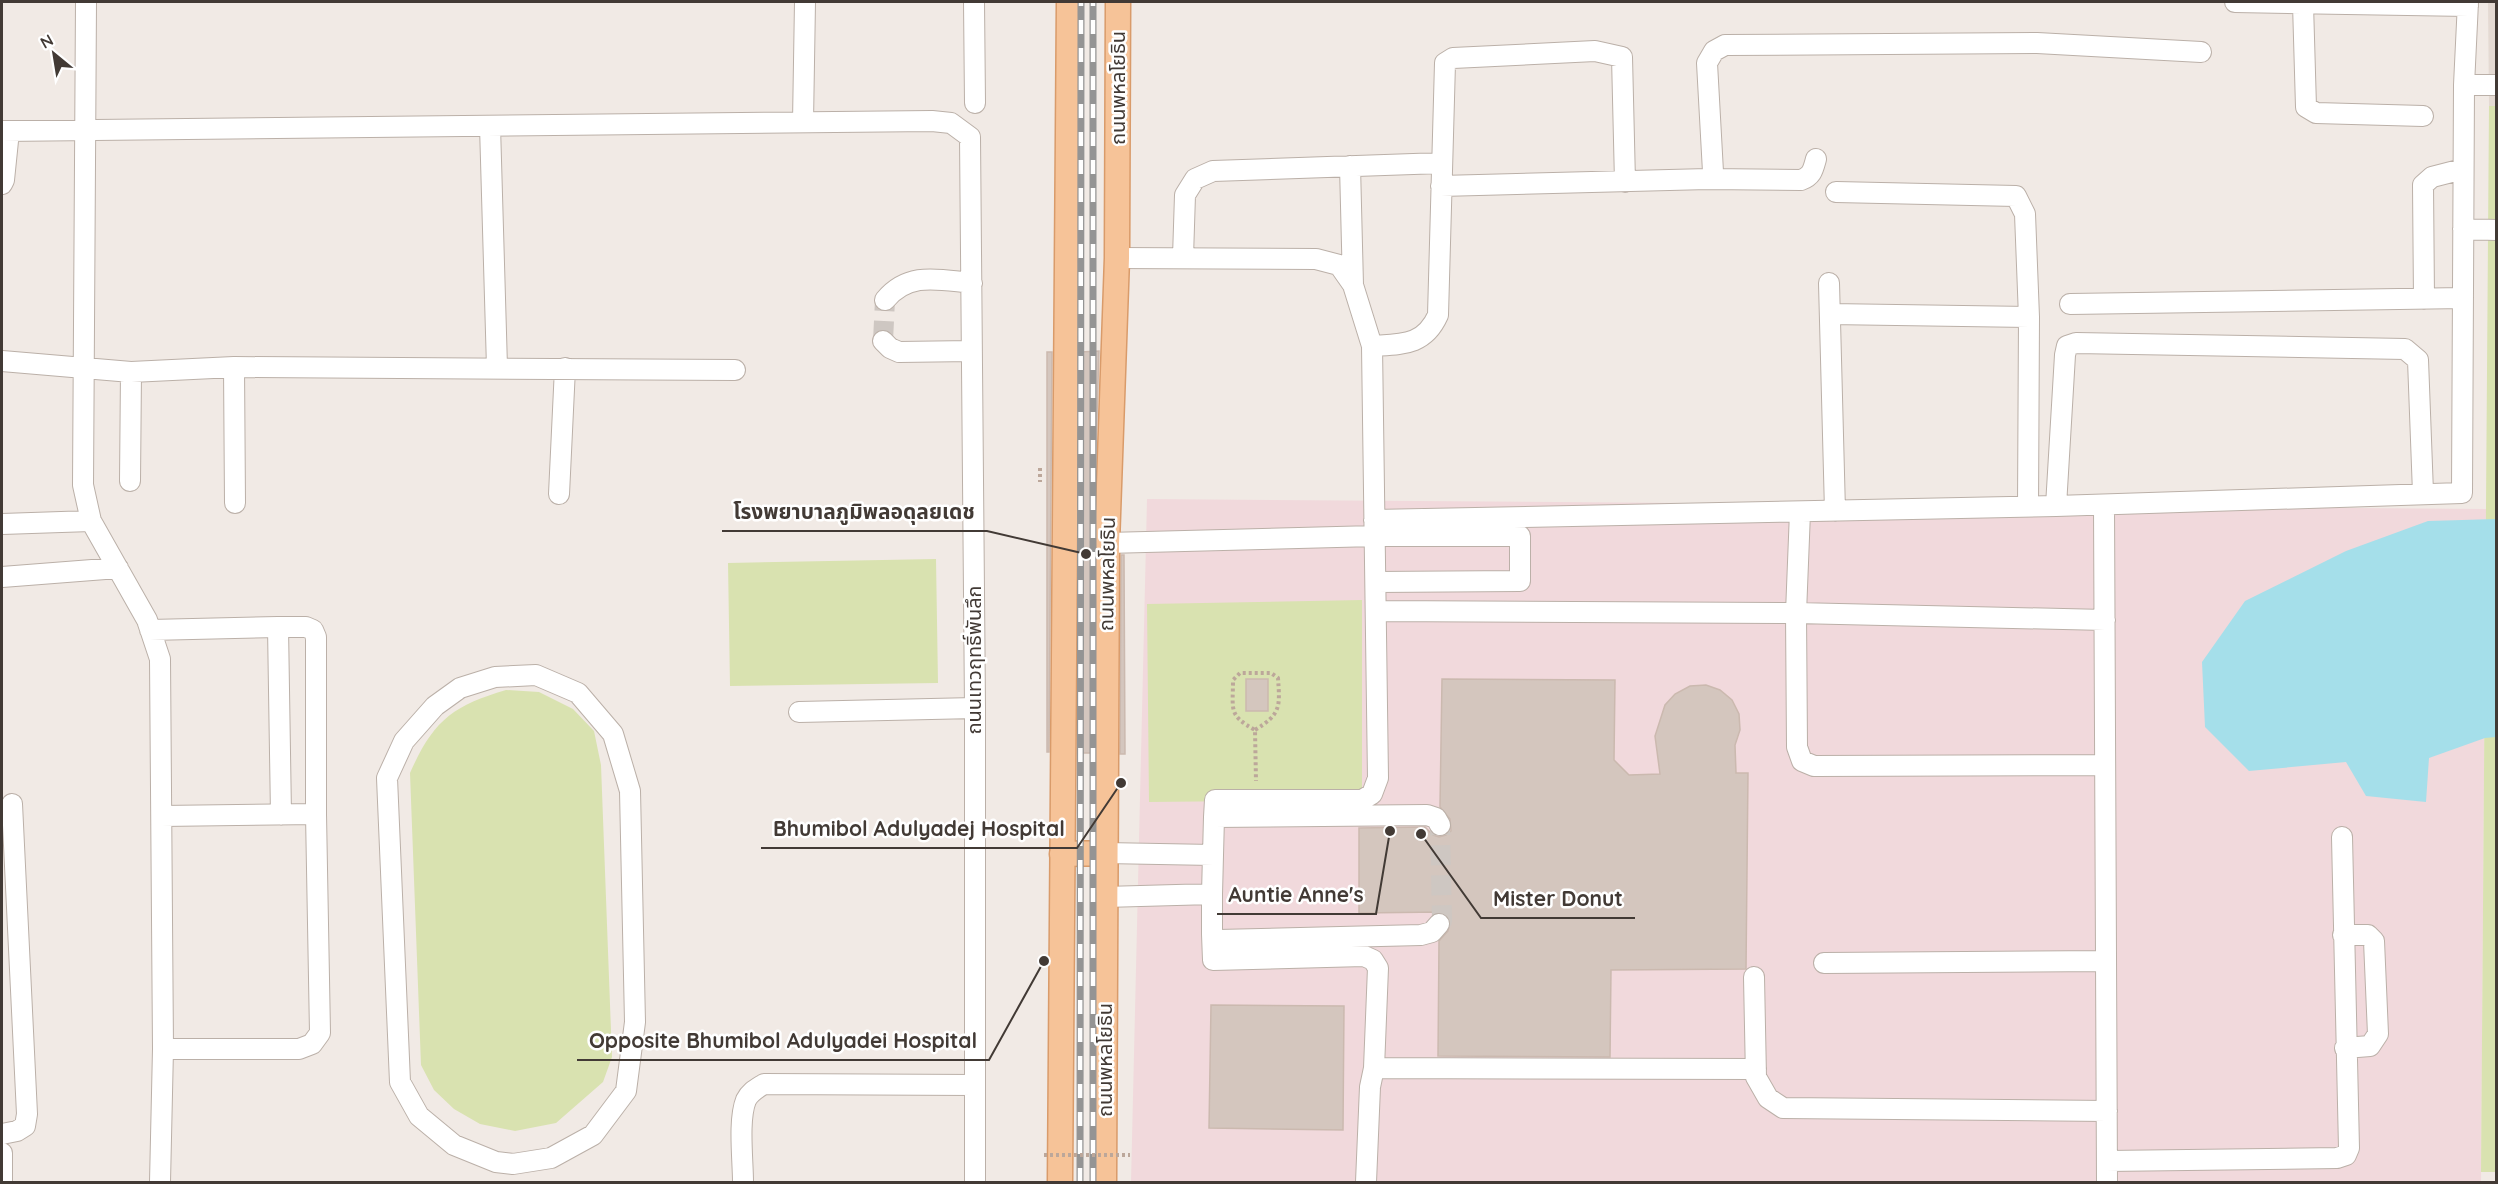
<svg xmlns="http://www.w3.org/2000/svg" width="2498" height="1184" font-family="Quicksand,'Noto Sans Thai',sans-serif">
	<rect width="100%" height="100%" fill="#f1eae5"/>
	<path fill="#e4dad3" d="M2488,2H2496V106H2489Z"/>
	<path fill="#f1d9dc" d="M1147,499L2486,509L2481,1182H1131Z"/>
	<path fill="#d9e2b0" d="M2489,106H2496V1172H2481Z
		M936,559L938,683L730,686L728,563Z
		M1362,600V800L1149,802L1147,604Z
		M506,690L539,692L573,709L594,731L601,765L612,1057L603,1082L556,1123L515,1131L480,1124L454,1109L434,1090L421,1065L410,773C433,721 452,706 506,690Z"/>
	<path fill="#a5dfea" d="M2496,519V737L2485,738L2429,758L2426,802L2366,796L2346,762L2249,771L2205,727L2202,662L2245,601L2346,551L2428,521Z"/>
	<path fill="#d4c6be" stroke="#cbb9af" stroke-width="1.5" d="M1099,351L1093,543L1092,753H1078L1081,352Z
		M1047,352H1052L1049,752H1047Z
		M1121,555H1124L1125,754H1120Z
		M1246,679H1268V711H1246Z
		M1442,679L1615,680L1614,760L1629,775L1660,774L1655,736L1665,705L1675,694L1690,686L1706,685L1720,690L1732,700L1739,714L1740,730L1735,745L1736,773H1748L1746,969L1611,970L1610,1057L1438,1056L1439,941L1448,931L1450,920L1441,912L1359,913V828L1425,827L1433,835L1439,837L1446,835L1451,831L1450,819L1440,807Z
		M1211,1005L1344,1006L1343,1130L1209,1128Z"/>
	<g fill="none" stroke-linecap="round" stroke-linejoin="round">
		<path stroke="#cec7c2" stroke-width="20" stroke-dasharray="20 10" stroke-linecap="butt" d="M883,341L885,300
			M1439,924L1442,921L1440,825"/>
		<defs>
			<path id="minor" d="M86,2L83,485L91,521L147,620L160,659L163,1049L160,1182
				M974,2L975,103
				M2235,2L2468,6
				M2303,4L2306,107L2316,113L2423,116
				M2464,85H2496
				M803,122L805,2
				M490,126L497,367
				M2,131L932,121L951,123L970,137L975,708V1182
				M1350,166L1353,285
				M1708,179L1801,180C1812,176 1813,170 1816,159
				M2,184L4,180L9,131
				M1441,186L1708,179L1713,172L1707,63L1714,51L1725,45L2037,43L2201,52
				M1836,192L2016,196L2025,214L2029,317L2028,506
				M2463,229L2496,230
				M1183,257L1185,195L1195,179L1213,171L1442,163
				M1117,258L1316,259L1339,265L1353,285L1372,346L1378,778L1372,794L1362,800H1215L1214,817
				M1829,283L1835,511
				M2424,299L2423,185L2432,177L2463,169
				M885,300C909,271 939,280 972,283
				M2070,304L2463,298
				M1830,314L2029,317
				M883,341L890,348L899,352L971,351
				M1372,346C1402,344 1424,346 1438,315L1445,63L1453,58L1595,51L1622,57L1625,182
				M2,361L131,372
				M234,367L235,503
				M130,481L131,372L234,367L735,370
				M559,494L565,368
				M2104,505L2107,1182
				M2056,506L2065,355L2067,346L2076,343L2405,349L2418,360L2423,493
				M1800,512L1796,613L1797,747L1802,761L1814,766L2105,765
				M1374,520L2056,506L2462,493L2464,85L2468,2
				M2,524L91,521
				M1107,543L1375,536H1520V581L1376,582
				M2,577L118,568
				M1376,611L1796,613L2105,620
				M278,627H306L313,630L316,637V814
				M150,630L278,627L281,815
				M536,675L578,693L613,734L630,791L635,1022L626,1091L593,1135L551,1158L513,1164L496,1162L454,1145L419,1116L400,1082L387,778L404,741L435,706L460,688L495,677Z
				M799,712L975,708
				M162,816L316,814L320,1033L312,1044L299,1049H163
				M1105,853L1213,855L1214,817L1427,815L1436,818L1440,825
				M1212,894L1213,855
				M1105,897L1212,894V934L1218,940L1421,935L1432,932L1439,924
				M1212,934L1213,960L1364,956L1373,960L1378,968L1374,1068
				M2343,935H2368L2374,941L2378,1034L2370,1046L2345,1048
				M1824,963L2106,961
				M1754,977L1756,1077L1768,1098L1783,1108L2107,1111
				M2,1134L17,1131L25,1126L27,1114L12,804
				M2,1153V1182
				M2107,1161L2337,1158L2346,1155L2349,1148L2342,837
				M743,1182C743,1160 738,1120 746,1100C750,1092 756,1089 764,1084L975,1085
				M1366,1182L1370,1087L1374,1068L1756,1069"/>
			<path id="major" d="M1062,854L1105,853
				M1060,1182L1069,2
				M1104,1182L1107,543L1117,258L1118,2"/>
		</defs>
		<use href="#minor" stroke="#bbb0a8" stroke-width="22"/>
		<use href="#major" stroke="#d99b6a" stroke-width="27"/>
		<path stroke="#bca79a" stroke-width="4" stroke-dasharray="3 3" stroke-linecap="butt" d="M1040,468V482
			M1255,730C1281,714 1280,707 1278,678L1271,673H1240L1233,680C1233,710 1228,715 1255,730L1256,781"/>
		<use href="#minor" stroke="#fff" stroke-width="20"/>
		<use href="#major" stroke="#f6c398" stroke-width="24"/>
		<defs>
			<path id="rail" d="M1080,1182L1081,2
				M1093,1182V2"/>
		</defs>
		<use href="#rail" stroke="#949494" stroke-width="7"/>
		<use href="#rail" stroke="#fff" stroke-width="4.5" stroke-dasharray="14" stroke-linecap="butt"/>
		<path stroke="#bca79a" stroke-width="4" stroke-dasharray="3 3" stroke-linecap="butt" d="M1044,1155H1130"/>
	</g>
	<g text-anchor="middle" stroke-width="5" stroke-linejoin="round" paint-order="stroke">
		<g font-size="20" fill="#423a35" stroke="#fff">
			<text transform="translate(1118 88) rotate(-90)" y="7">ถนนพหลโยธิน</text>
			<text transform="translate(1107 574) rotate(-89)" y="7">ถนนพหลโยธิน</text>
			<text transform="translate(974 660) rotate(-90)" y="7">ถนนเทวฤทธิ์พันลึก</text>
			<text transform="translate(1105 1060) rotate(-90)" y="7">ถนนพหลโยธิน</text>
		</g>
	</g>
	<path fill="none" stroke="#423a35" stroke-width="2" d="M1086 554L987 531H722M1121 783L1077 848H761M1390 831L1376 914H1217M1421 834L1481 918H1635M1044 961L989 1060H577"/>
	<g fill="#423a35" stroke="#fff" stroke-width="2">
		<circle cx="1086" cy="554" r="6"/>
		<circle cx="1121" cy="783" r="6"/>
		<circle cx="1390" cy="831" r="6"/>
		<circle cx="1421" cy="834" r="6"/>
		<circle cx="1044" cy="961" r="6"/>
	</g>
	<g font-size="21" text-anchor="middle" font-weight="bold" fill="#423a35" stroke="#fff" stroke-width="5" stroke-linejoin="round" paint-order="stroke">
		<text x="854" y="519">โรงพยาบาลภูมิพลอดุลยเดช</text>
		<text x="919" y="836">Bhumibol Adulyadej Hospital</text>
		<text x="1296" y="902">Auntie Anne's</text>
		<text x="1558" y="906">Mister Donut</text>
		<text x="783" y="1048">Opposite Bhumibol Adulyadei Hospital</text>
	</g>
	<rect width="2498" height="1184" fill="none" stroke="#423a35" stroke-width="6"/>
	<g transform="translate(54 54) rotate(330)" stroke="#ffffff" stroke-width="4.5" paint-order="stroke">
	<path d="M0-4.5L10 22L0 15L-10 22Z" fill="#423a35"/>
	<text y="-9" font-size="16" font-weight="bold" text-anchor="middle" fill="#423a35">N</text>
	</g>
</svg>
